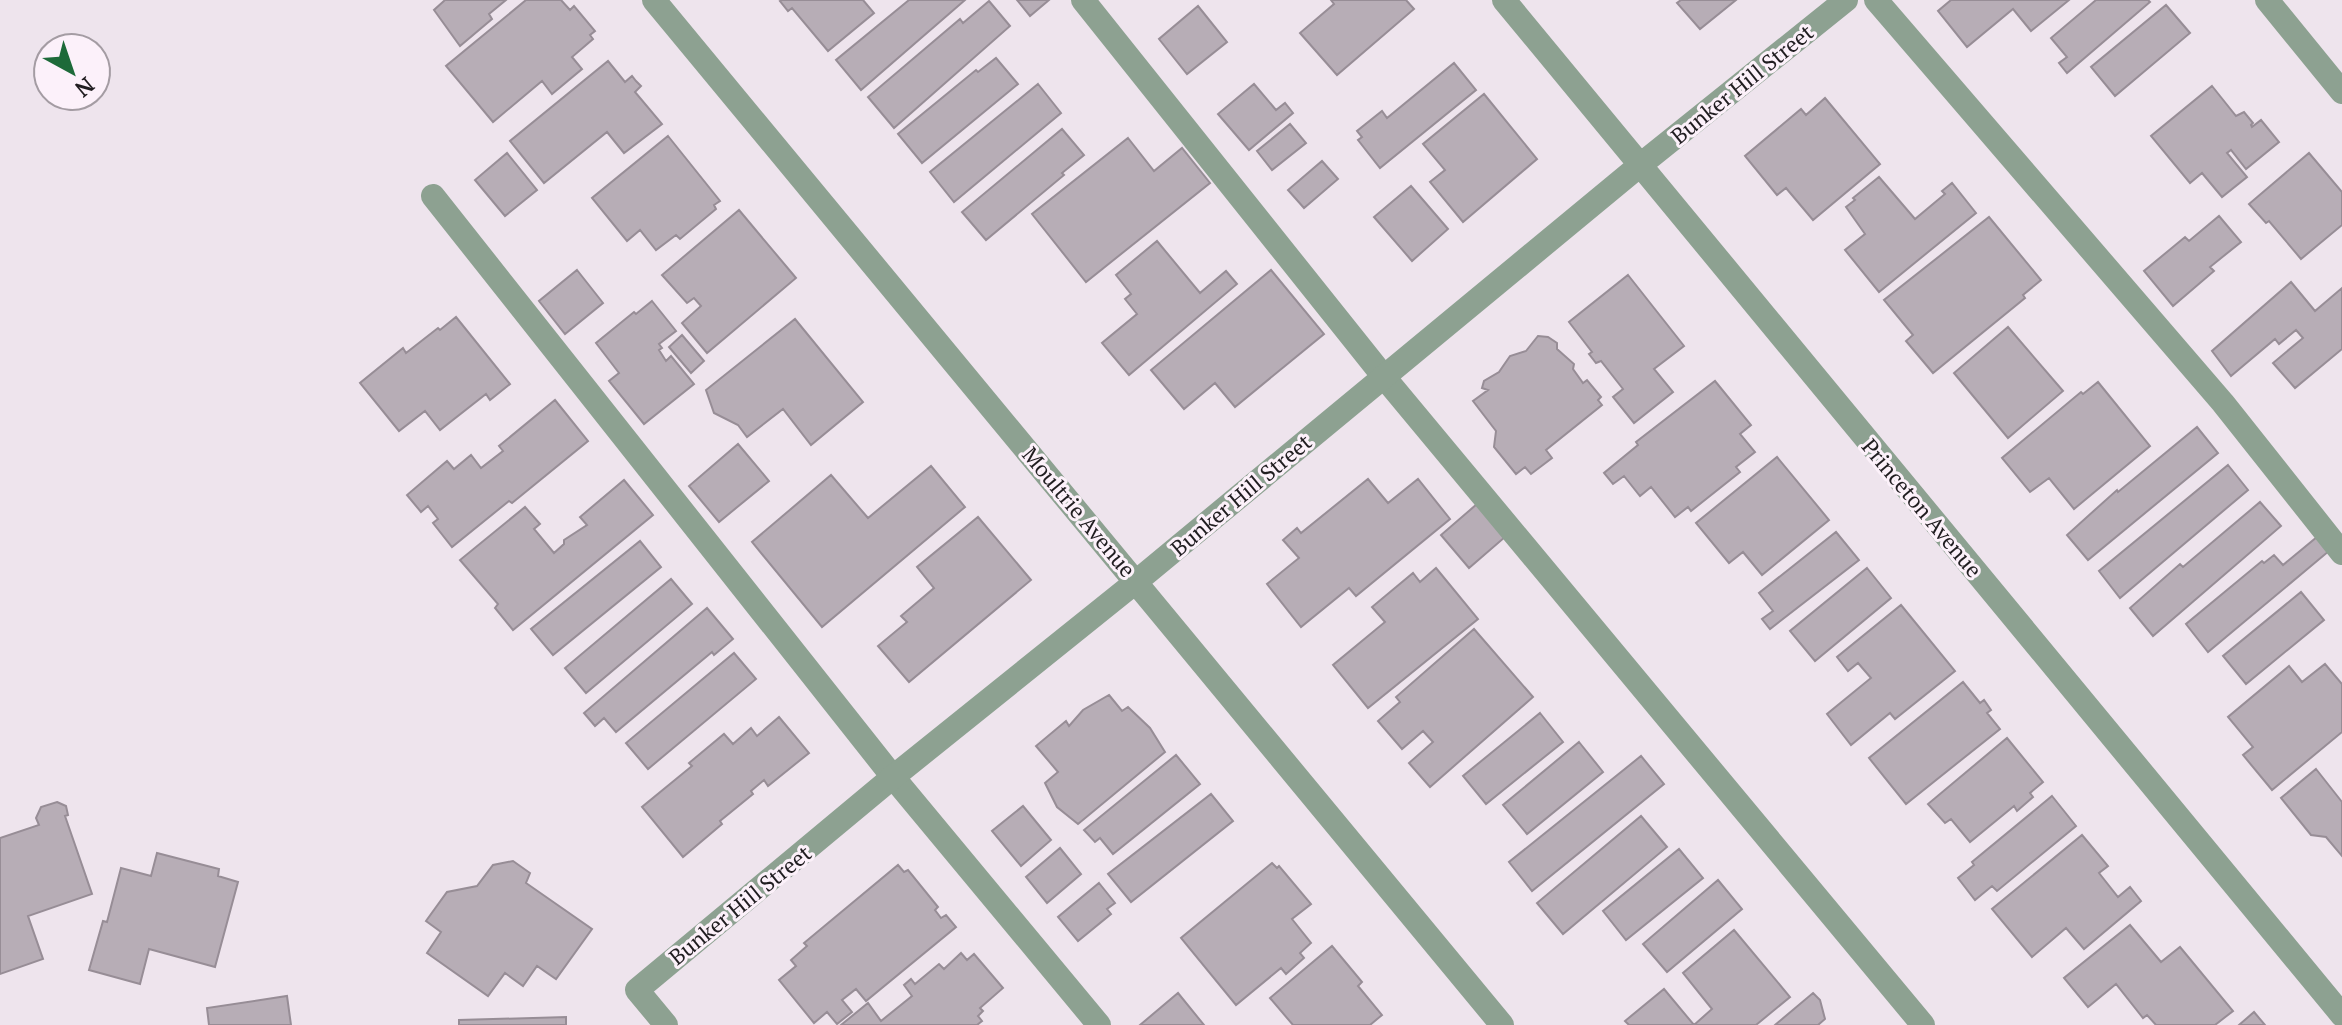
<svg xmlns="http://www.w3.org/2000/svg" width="2342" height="1025" font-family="'PT Serif',serif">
	<rect width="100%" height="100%" fill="#eee4ed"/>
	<path fill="#b7adb6" stroke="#978d96" stroke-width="2" d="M445,0H506L489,14L492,19L460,46L434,10Z
		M526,0H561L570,10L574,6L595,31L590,35L593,39L572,57L582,69L552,94L542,81L493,122L446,66Z
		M782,0H863L874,13L828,51L792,8L788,11L780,1Z
		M909,0H965L861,90L836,60Z
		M1017,0H1049L1030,16Z
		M1331,0H1406L1414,9L1337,75L1300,33L1334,4Z
		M1681,0H1736L1700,29L1677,3Z
		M1951,0H2069L2031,31L2013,9L1967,47L1938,11Z
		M2096,0H2148L2150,2L2067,73L2059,63L2067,57L2051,38Z
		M989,1L1010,26L894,128L868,97L960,19L963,23Z
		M2166,5L2190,33L2115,96L2091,67Z
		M1198,6L1227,42L1187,74L1159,39Z
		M996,58L1018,84L922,163L898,134L976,70L978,72Z
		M608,61L625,82L632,76L636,81L641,86L635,92L662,124L624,153L607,132L544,183L510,141Z
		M1454,63L1476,90L1380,168L1358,140L1362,137L1357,131L1382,111L1387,118Z
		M1038,84L1061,113L954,202L930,172Z
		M1254,84L1276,110L1285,103L1293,113L1249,150L1218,114Z
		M2212,86L2236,116L2244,112L2253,123L2251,125L2252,127L2261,120L2279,142L2246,169L2231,150L2227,153L2247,177L2222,197L2202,173L2190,183L2151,136Z
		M1484,94L1537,159L1463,222L1430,182L1445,170L1423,144Z
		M1825,98L1880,164L1813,220L1786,188L1777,195L1745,156L1801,109L1806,115Z
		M1290,124L1306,143L1272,170L1257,151Z
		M1062,129L1084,155L1062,173L1064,175L986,240L962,212Z
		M668,136L720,201L714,205L716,209L680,239L676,235L656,250L640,230L627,241L592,198Z
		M1128,138L1154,171L1182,148L1210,183L1086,282L1032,214Z
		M507,153L537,190L505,216L475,180Z
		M2309,153L2342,192V225L2301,259L2269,221L2266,223L2249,204Z
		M1322,161L1338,179L1304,208L1288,190Z
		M1879,177L1915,219L1945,194L1942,191L1952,183L1976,213L1879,292L1845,250L1865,234L1846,207L1855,200L1853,198Z
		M1411,186L1448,229L1412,261L1374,217Z
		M739,210L796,278L707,353L682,323L701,306L694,298L687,303L662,275Z
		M2219,216L2241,242L2210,267L2214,271L2173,306L2144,271L2185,237L2189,241Z
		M1989,217L2041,280L2023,295L2025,298L1933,373L1906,341L1913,335L1884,300Z
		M1157,241L1200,293L1226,271L1237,284L1129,375L1102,343L1137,314L1125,299L1131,294L1116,275Z
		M577,270L603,303L565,334L539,301Z
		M1271,270L1324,334L1235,407L1215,383L1184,409L1151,370Z
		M1628,275L1684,346L1654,369L1673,392L1634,423L1613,397L1623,389L1601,361L1596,363L1589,354L1592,352L1569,322Z
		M2291,282L2315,311L2342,288V349L2295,388L2273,363L2303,338L2296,330L2279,344L2275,339L2231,376L2212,351Z
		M652,301L676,331L659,344L662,348L659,350L666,361L671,356L694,384L644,424L609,381L619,373L596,343L634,312L636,314Z
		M456,317L510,384L490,400L486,394L440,430L425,411L399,431L360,383L403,348L406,353L438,328L440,330Z
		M795,319L863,402L811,445L783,409L747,437L738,425L714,413L706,390Z
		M2008,327L2063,391L2008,438L1954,373Z
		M682,335L704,361L691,373L669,347Z
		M1538,336L1548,337L1557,343V349L1574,364L1573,369L1583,383L1587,380L1601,397L1598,400L1602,405L1546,450L1552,458L1531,474L1525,467L1516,474L1494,447L1496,431L1473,401L1488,390L1482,388L1484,381L1499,372L1510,356L1526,351Z
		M1715,381L1751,425L1740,434L1755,452L1736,467L1740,472L1691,511L1688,507L1675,517L1651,487L1640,496L1624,476L1613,484L1604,473L1638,445L1636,442Z
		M2098,382L2150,446L2074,509L2049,478L2030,492L2002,458L2081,392L2083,394Z
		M555,400L588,441L512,503L509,501L452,547L433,523L438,519L428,506L421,512L407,495L447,461L454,469L471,455L481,468L503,451L499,446Z
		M2197,427L2218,453L2088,560L2067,535L2117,490L2118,492Z
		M738,444L769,481L719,522L689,486Z
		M1777,457L1829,520L1762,575L1743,552L1729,563L1696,523Z
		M2228,465L2248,490L2120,598L2099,571Z
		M931,466L965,507L822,627L752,542L831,475L868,518Z
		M1368,479L1388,503L1418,479L1450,519L1356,596L1349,588L1301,627L1267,584L1299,558L1283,540L1297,528L1301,533Z
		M624,480L653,515L513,630L495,608L498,604L460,560L525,507L540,524L534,529L554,553L564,544V540L587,525L580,517Z
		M2260,502L2281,526L2153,636L2130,608L2180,564L2183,567Z
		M1477,504L1505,537L1469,568L1441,535Z
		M978,517L1031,580L909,682L878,646L907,622L901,616L934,588L917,567Z
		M1836,532L1859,560L1770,629L1762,619L1773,611L1759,593Z
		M2317,537L2329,551L2208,652L2186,624L2262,561L2264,563L2274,555L2283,565Z
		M640,541L661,567L553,655L531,629Z
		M1436,568L1478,619L1368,708L1333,665L1385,622L1372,607L1413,573L1420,582Z
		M1867,568L1891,598L1815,661L1790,631Z
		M671,579L692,604L586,693L565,668Z
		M2301,592L2324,620L2246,684L2223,656Z
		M1901,605L1955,671L1895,719L1890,713L1851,745L1827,714L1871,678L1858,663L1848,671L1837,657Z
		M707,608L733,639L714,655L712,652L616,732L604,718L595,726L584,713Z
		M1474,629L1533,697L1430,787L1409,763L1433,742L1423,731L1402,749L1378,721L1400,702L1396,697Z
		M734,653L756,679L648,769L626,743Z
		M2325,664L2342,684V732L2272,790L2243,755L2253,747L2228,717L2289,666L2302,682Z
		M1963,682L1980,703L1984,700L1991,710L1987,713L2000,729L1906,804L1869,758Z
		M1109,695L1122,711L1128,707L1150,728L1165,752L1078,824L1057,807L1045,783L1058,772L1036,746L1066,721L1069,726L1083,710Z
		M1540,713L1563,742L1486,804L1463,776Z
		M779,717L809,753L768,786L764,780L751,791L753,794L720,821L722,824L683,857L642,807L692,766L689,763L724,734L733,744L751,728L757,736Z
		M2007,738L2043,782L2030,793L2033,797L2017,811L2014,806L1970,842L1951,819L1945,823L1928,804Z
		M1579,742L1603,772L1527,834L1503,805Z
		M1176,755L1200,784L1113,854L1100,838L1095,842L1084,830Z
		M1641,756L1664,784L1532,891L1509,862Z
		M2316,769L2342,802V856L2326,837L2311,835L2281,798Z
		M1211,794L1233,821L1131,902L1108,874Z
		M2052,796L2076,826L1997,891L1992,886L1975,900L1958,878L1974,865L1972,862Z
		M57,802L66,806L68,815L65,816L92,894L28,916L43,959L0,974V838L39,825L36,818L41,807Z
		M1023,806L1051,840L1021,866L992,831Z
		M1641,816L1667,847L1563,934L1537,903Z
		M2082,835L2108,866L2099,873L2118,897L2130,887L2141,901L2084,949L2066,928L2032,957L1992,909Z
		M1060,848L1081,874L1047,903L1026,877Z
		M1679,849L1703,878L1626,940L1603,911Z
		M157,853L219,869L218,876L238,882L215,967L149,949L140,984L89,970L103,921L107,922L121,868L151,876Z
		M513,861L530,873L526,883L592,929L556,979L537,966L523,986L505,973L488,996L427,953L441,932L426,921L447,892L477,886L493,865Z
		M1272,863L1277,868L1279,866L1311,904L1292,919L1311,943L1300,953L1304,958L1286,974L1281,968L1236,1005L1181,938Z
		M898,865L904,872L908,870L938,907L935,910L941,918L946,915L956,927L866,1001L856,989L842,1000L852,1012L837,1024L827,1012L814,1023L779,980L796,966L791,960L807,946L804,943Z
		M1718,880L1742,909L1667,972L1643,944Z
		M1099,883L1115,903L1107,909L1111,914L1078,941L1058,917Z
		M2130,925L2161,962L2180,947L2233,1011L2215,1025H2156L2147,1015L2143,1018L2116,984L2088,1007L2064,978Z
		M1734,930L1790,997L1756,1025H1629L1625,1021L1664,989L1694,1025L1712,1009L1683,973Z
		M1332,946L1362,982L1358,986L1382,1015L1370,1025H1293L1270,998Z
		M961,953L967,960L974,954L1003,988L980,1008L983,1011L978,1016L982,1021L977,1025H841L868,1003L881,1021L912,996L904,985L911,979L915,984L939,964L944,969Z
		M1178,993L1204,1025H1140Z
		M1813,993L1820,1000L1825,1019L1818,1025H1775Z
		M287,996L291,1025H209L207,1008Z
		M2254,1012L2265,1025H2239Z
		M566,1017V1025H459V1020Z"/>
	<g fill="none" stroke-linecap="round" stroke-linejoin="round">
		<path stroke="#8da191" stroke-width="24" d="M1083,0L1384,377L1923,1025
			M1876,0L2223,403L2342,553
			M433,196L893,777L1099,1025"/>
		<path stroke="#8da191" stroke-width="24" d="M654,0L1502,1025
			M1504,0L2342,1015
			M2267,0L2342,92
			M666,1025L637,990L893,777L1137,581L1639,166L1846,0"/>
	</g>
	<g text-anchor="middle" stroke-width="6" stroke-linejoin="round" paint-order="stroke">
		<g font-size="22" fill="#201d20" stroke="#fcf1fa">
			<text transform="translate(1742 84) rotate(-39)" y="8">Bunker Hill Street</text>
			<text transform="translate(1241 495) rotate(-40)" y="8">Bunker Hill Street</text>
			<text transform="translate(1922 508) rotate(50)" y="8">Princeton Avenue</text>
			<text transform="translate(1079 512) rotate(50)" y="8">Moultrie Avenue</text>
			<text transform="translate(740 905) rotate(-39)" y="8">Bunker Hill Street</text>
		</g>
	</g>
	<g transform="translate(72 72) rotate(140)"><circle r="38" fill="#fcf1fa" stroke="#a49ca3" stroke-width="2"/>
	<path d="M0-6L14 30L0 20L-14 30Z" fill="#1d6a39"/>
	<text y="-12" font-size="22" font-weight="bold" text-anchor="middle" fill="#201d20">N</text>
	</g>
</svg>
